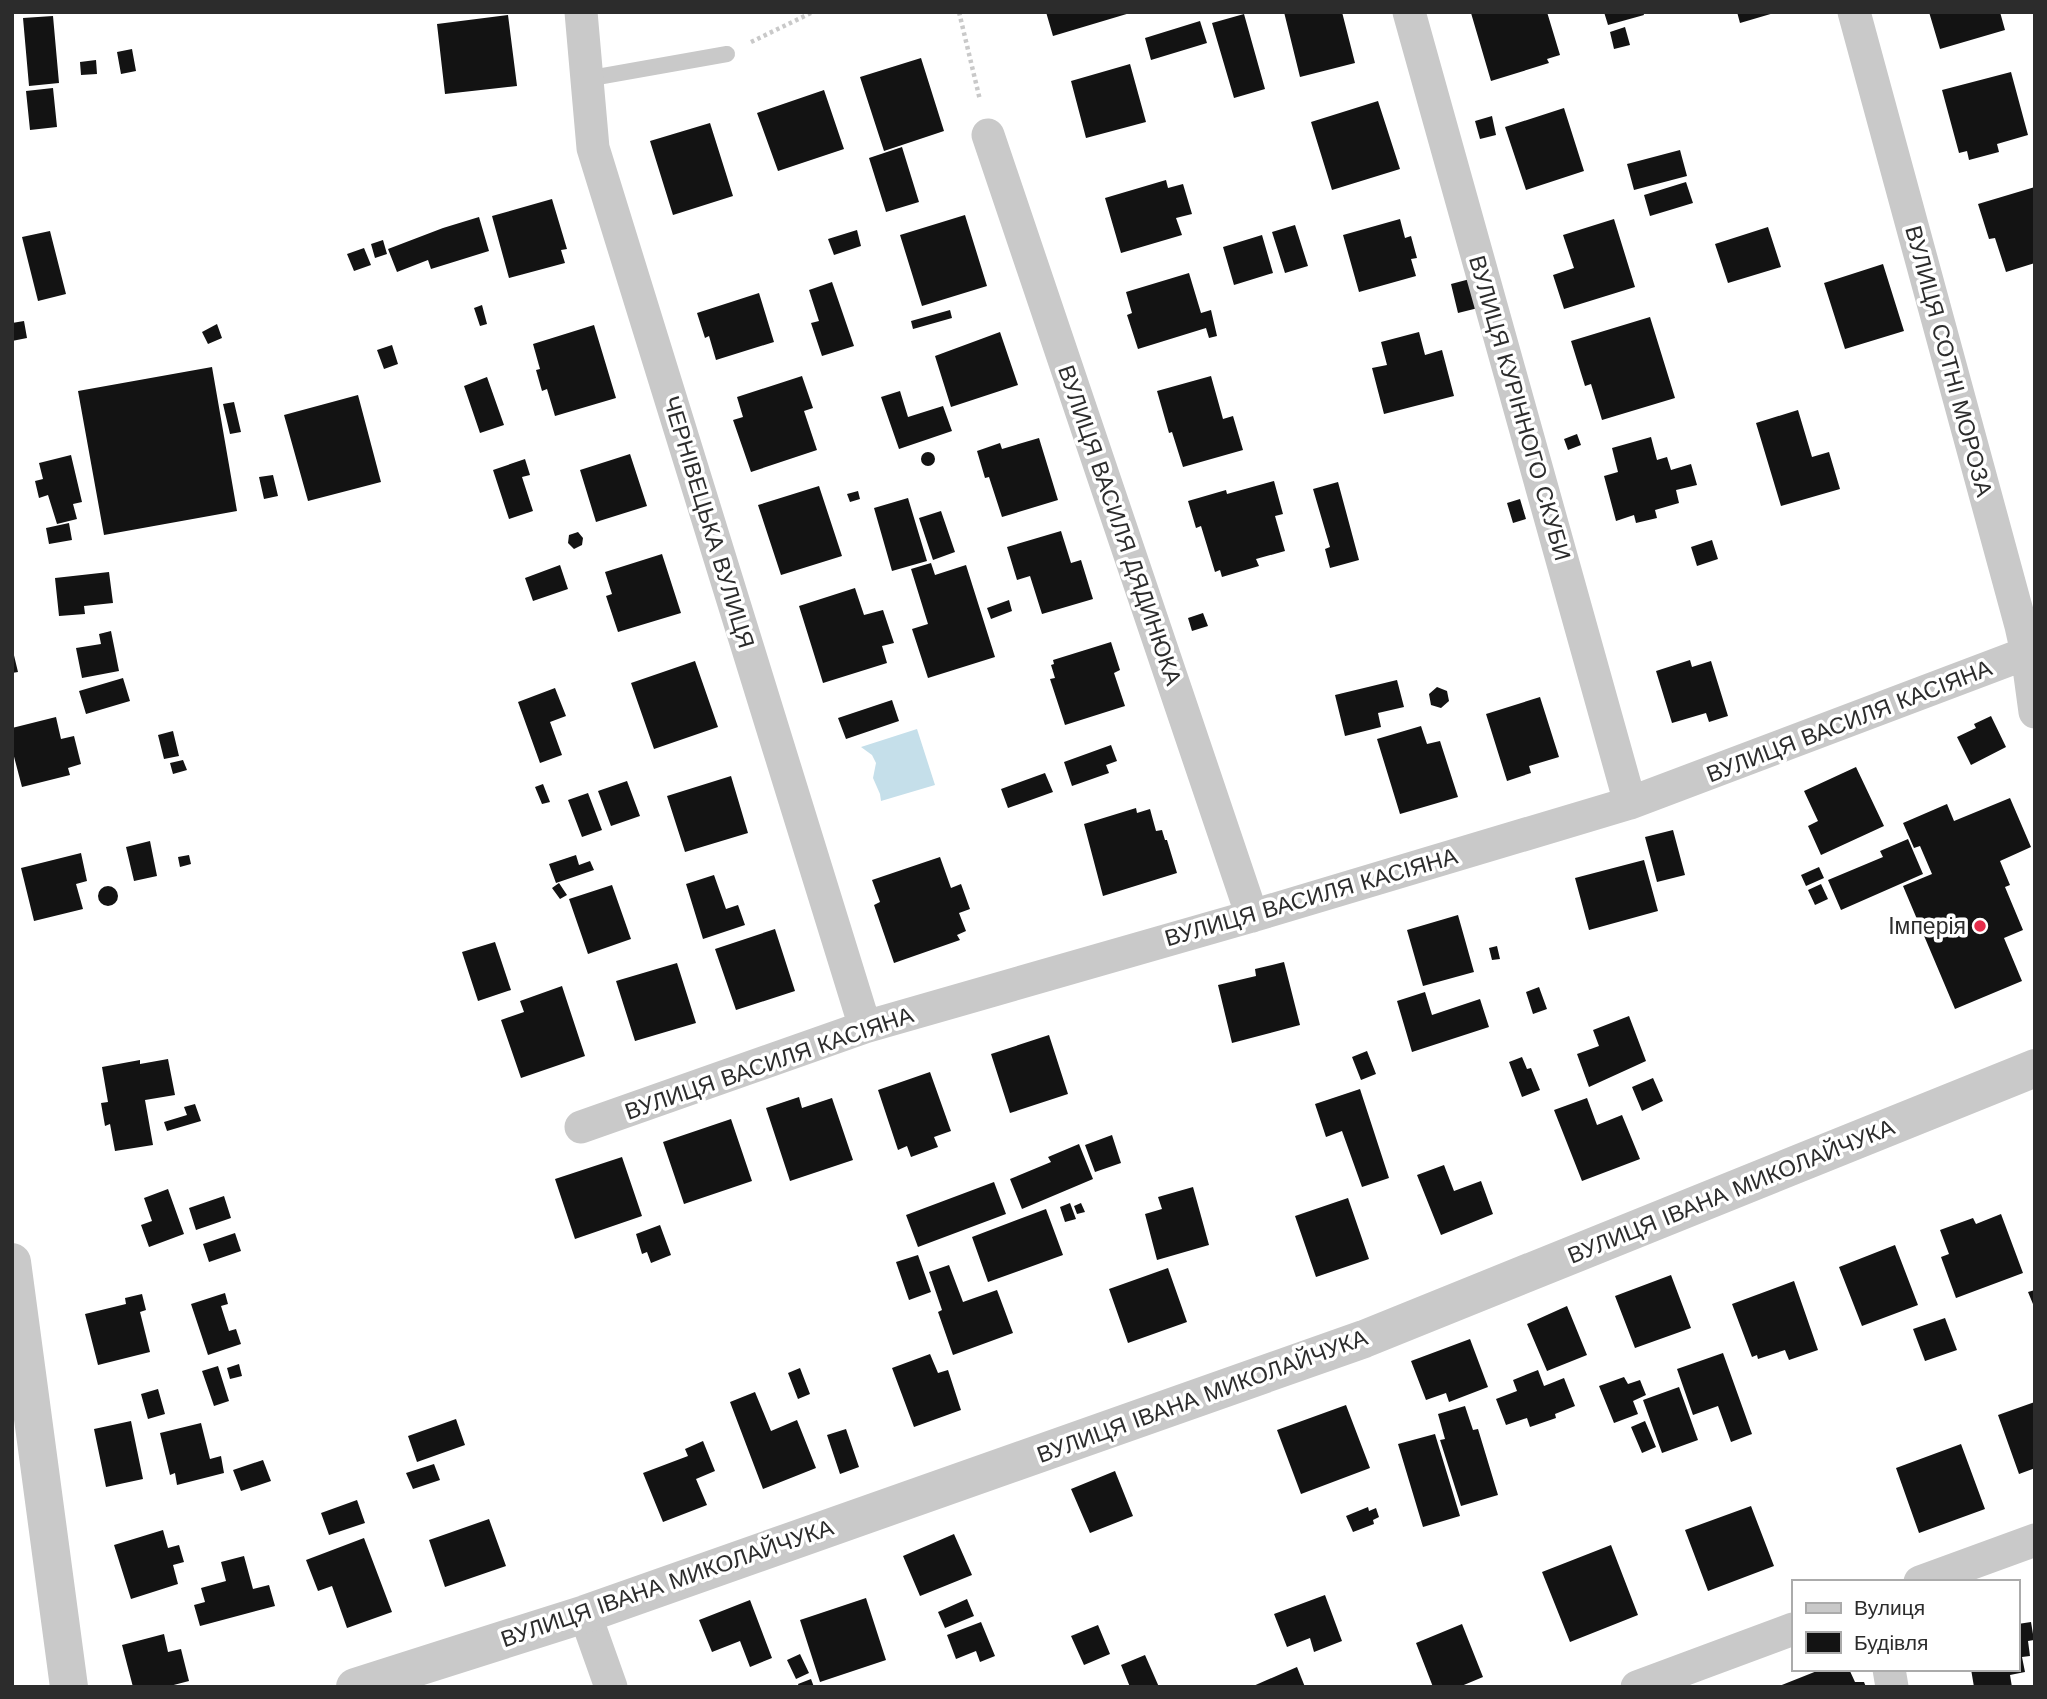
<svg xmlns="http://www.w3.org/2000/svg" width="2047" height="1699" font-family="'Work Sans',sans-serif">
	<rect width="100%" height="100%" fill="#fff"/>
	<path fill="#c5dfea" d="M917,729L935,785L881,801L880,794L873,778L876,763L872,755L861,747Z"/>
	<path fill="#131313" d="M1046,12H1130V13L1053,36Z
		M1284,12H1342L1355,63L1300,77Z
		M1473,12H1547L1560,55L1547,59L1549,63L1491,81L1471,13Z
		M1604,12H1643L1644,15L1608,25Z
		M1737,12H1774V13L1740,23Z
		M1929,12H2000L2005,30L1940,49Z
		M1244,14L1265,89L1234,98L1212,23Z
		M508,15L517,86L445,94L437,24Z
		M53,16L59,83L29,86L23,18Z
		M1200,21L1207,43L1151,60L1145,38Z
		M1625,27L1630,45L1614,49L1610,32Z
		M132,49L136,71L121,74L117,52Z
		M921,58L944,131L884,151L860,77Z
		M96,60L97,74L81,75L80,62Z
		M1130,64L1146,122L1086,138L1071,81Z
		M2011,72L2028,135L1997,144L1999,152L1969,160L1967,151L1959,153L1942,90Z
		M53,88L57,127L30,130L26,91Z
		M824,90L844,149L778,171L757,113Z
		M1378,101L1400,169L1332,190L1311,122Z
		M1564,108L1584,171L1526,190L1505,127Z
		M1492,116L1496,135L1480,139L1475,121Z
		M710,123L733,196L673,215L650,141Z
		M902,147L919,202L886,212L869,158Z
		M1680,150L1687,176L1634,190L1627,164Z
		M1166,180L1168,188L1183,184L1192,214L1176,218L1182,235L1121,253L1105,198Z
		M1686,182L1693,203L1650,216L1644,195Z
		M2035,187V263L2006,272L1995,238L1989,239L1978,204Z
		M552,199L567,249L561,250L565,263L509,278L492,216Z
		M965,215L987,286L922,306L900,235Z
		M479,217L489,251L431,269L428,260L397,272L388,249L443,228Z
		M1400,219L1405,238L1411,236L1417,258L1411,259L1416,276L1359,292L1343,235Z
		M1614,219L1635,287L1564,309L1553,275L1574,268L1563,235Z
		M1295,225L1308,266L1285,273L1272,232Z
		M1768,227L1781,267L1728,283L1715,244Z
		M857,230L861,246L834,255L828,239Z
		M50,231L66,294L38,301L22,237Z
		M1262,235L1273,273L1234,285L1223,247Z
		M383,240L387,254L375,258L371,244Z
		M364,248L371,265L354,271L347,254Z
		M1883,264L1904,331L1845,349L1824,283Z
		M1189,273L1201,313L1211,310L1217,336L1209,338L1206,328L1138,349L1127,315L1132,313L1126,292Z
		M1470,279L1478,308L1458,313L1451,284Z
		M832,282L854,346L822,356L811,323L819,321L809,290Z
		M759,293L774,342L716,360L709,336L705,338L697,313Z
		M482,305L487,324L480,326L474,308Z
		M950,310L952,318L913,329L911,321Z
		M1650,317L1675,398L1602,420L1591,384L1585,386L1571,341Z
		M24,321L27,338L12,341V323Z
		M217,324L222,338L208,344L202,332Z
		M594,325L616,398L555,416L547,389L542,391L536,370L540,369L533,344Z
		M1000,332L1018,385L951,407L935,356Z
		M1419,332L1425,355L1442,350L1454,396L1384,414L1372,368L1387,365L1381,342Z
		M392,345L398,364L384,369L377,350Z
		M212,367L237,511L104,535L78,391Z
		M802,376L813,408L804,411L817,450L751,472L733,420L743,417L737,397Z
		M1211,376L1223,419L1233,416L1243,450L1183,467L1172,432L1169,433L1157,391Z
		M487,377L504,425L480,433L464,386Z
		M900,391L908,417L943,406L952,431L899,449L881,397Z
		M358,395L381,482L308,501L284,415Z
		M234,402L241,432L230,434L223,404Z
		M1798,410L1812,457L1829,452L1840,489L1781,506L1756,423Z
		M1577,434L1581,445L1568,450L1564,439Z
		M1651,437L1657,460L1667,457L1671,470L1691,464L1697,485L1676,490L1679,503L1655,510L1657,518L1636,523L1634,515L1616,521L1604,476L1618,472L1612,448Z
		M1039,438L1058,500L1002,517L989,477L985,478L977,451L1000,443L1002,449Z
		M921 459a7 7 0 1 1 14 0a7 7 0 1 1-14 0Z
		M630,454L647,506L596,522L580,470Z
		M71,455L82,502L73,504L77,519L57,524L48,495L39,498L35,481L43,479L39,463Z
		M525,459L530,475L522,477L533,511L509,519L493,470Z
		M273,475L278,496L264,499L259,477Z
		M1274,481L1283,514L1275,516L1285,551L1256,559L1259,566L1222,577L1220,570L1215,572L1201,526L1196,528L1188,501L1226,490L1227,494Z
		M1338,482L1359,560L1330,568L1325,549L1330,547L1313,489Z
		M819,486L842,556L781,575L758,505Z
		M858,491L860,499L850,502L847,494Z
		M908,498L927,561L892,571L874,508Z
		M1520,499L1526,519L1513,523L1507,503Z
		M941,511L955,552L933,560L919,518Z
		M69,523L72,540L49,544L46,528Z
		M1061,531L1071,563L1081,560L1093,599L1042,614L1030,576L1017,580L1007,547Z
		M578,532L583,538L582,545L574,549L568,543L569,535Z
		M1712,540L1718,559L1697,566L1691,547Z
		M662,554L681,613L618,632L606,596L612,594L605,572Z
		M931,563L935,575L966,565L995,657L928,678L912,629L928,624L911,569Z
		M560,565L568,589L533,601L525,578Z
		M109,572L113,603L84,606L85,614L59,616L55,578Z
		M855,588L864,615L883,610L894,643L882,646L887,663L823,683L799,606Z
		M1009,600L1012,611L991,619L987,608Z
		M1203,613L1208,626L1192,631L1188,618Z
		M111,631L119,671L82,678L76,648L101,644L99,634Z
		M1111,642L1120,670L1114,673L1125,706L1065,725L1050,679L1055,678L1051,665L1054,664L1053,660Z
		M12,647L18,672L12,673Z
		M1690,660L1692,667L1711,661L1728,716L1709,722L1706,713L1672,723L1656,671Z
		M695,661L718,727L654,749L631,683Z
		M123,678L130,701L86,714L79,691Z
		M1397,680L1404,707L1378,713L1381,727L1345,736L1335,695Z
		M1437,687L1447,691L1449,701L1441,708L1431,705L1429,694Z
		M555,688L566,716L550,722L562,755L540,763L518,702Z
		M1540,697L1559,757L1529,766L1531,773L1507,781L1486,714Z
		M892,700L899,721L846,739L838,718Z
		M1991,716L2006,747L1971,765L1957,737L1976,728L1974,724Z
		M56,717L61,739L74,736L81,764L68,768L70,775L22,787L12,749V728Z
		M1421,726L1427,744L1440,741L1458,797L1400,814L1377,739Z
		M173,731L179,756L164,759L158,735Z
		M1111,745L1117,761L1106,765L1109,773L1072,786L1064,762Z
		M183,760L187,770L173,774L170,763Z
		M1856,767L1884,826L1821,855L1808,826L1818,821L1804,791Z
		M1045,773L1053,792L1008,808L1001,789Z
		M731,776L748,833L685,852L667,796Z
		M627,781L640,816L611,826L598,791Z
		M543,784L550,802L542,804L535,787Z
		M588,793L602,830L582,837L568,800Z
		M2010,798L2031,847L2000,861L2010,885L2005,887L2023,930L2004,938L2022,981L1955,1009L1903,886L1932,874L1920,846L1914,848L1903,823L1947,804L1954,821Z
		M1136,808L1137,813L1150,809L1156,831L1162,830L1165,840H1167L1177,873L1103,896L1084,824Z
		M1673,830L1685,875L1657,882L1645,837Z
		M1908,839L1923,874L1841,910L1828,880L1883,857L1880,851Z
		M150,841L157,876L134,881L126,847Z
		M81,853L87,881L76,884L83,909L34,921L21,868Z
		M189,855L191,864L180,867L178,857Z
		M576,855L579,865L590,861L594,870L556,883L549,864Z
		M940,857L951,888L961,884L970,909L959,913L966,931L957,935L960,940L894,963L874,905L880,902L872,880Z
		M1644,860L1658,911L1589,930L1575,878Z
		M1819,867L1824,878L1806,886L1801,875Z
		M714,875L726,909L738,905L745,925L703,939L686,884Z
		M559,883L567,895L560,899L552,888Z
		M1821,884L1828,899L1815,905L1808,890Z
		M612,885L631,939L588,954L569,899Z
		M98 896a10 10 0 1 1 20 0a10 10 0 1 1-20 0Z
		M1458,915L1474,972L1423,986L1407,930Z
		M775,929L795,991L736,1010L715,949Z
		M495,942L511,990L478,1001L462,952Z
		M1497,946L1500,959L1492,960L1489,948Z
		M1284,962L1300,1025L1232,1043L1218,985L1256,976L1255,969Z
		M677,963L696,1023L635,1041L616,981Z
		M562,986L585,1056L521,1078L501,1020L524,1012L520,1001Z
		M1539,987L1547,1009L1533,1014L1526,992Z
		M1425,992L1432,1015L1480,999L1489,1027L1412,1052L1397,1001Z
		M1629,1016L1646,1061L1589,1087L1577,1054L1599,1046L1593,1030Z
		M1049,1035L1068,1094L1010,1113L991,1054Z
		M1367,1051L1376,1074L1361,1080L1352,1057Z
		M1522,1057L1527,1069L1531,1068L1540,1090L1522,1097L1509,1062Z
		M168,1059L175,1095L145,1100L153,1145L115,1151L110,1124L105,1126L101,1103L108,1102L102,1067L140,1060V1064Z
		M930,1072L951,1131L934,1137L938,1147L911,1157L907,1146L898,1150L878,1090Z
		M1653,1078L1663,1101L1642,1111L1632,1087Z
		M1360,1089L1389,1178L1362,1187L1342,1131L1326,1137L1315,1104Z
		M799,1097L802,1108L832,1098L853,1160L790,1181L766,1108Z
		M1587,1098L1597,1125L1622,1115L1640,1159L1582,1181L1554,1110Z
		M195,1104L201,1121L167,1131L164,1122L187,1115L184,1107Z
		M731,1119L752,1181L684,1204L663,1142Z
		M1112,1135L1121,1163L1095,1172L1085,1145Z
		M1079,1144L1093,1179L1022,1209L1010,1179L1051,1162L1048,1157Z
		M622,1157L642,1216L575,1239L555,1179Z
		M1444,1165L1454,1191L1481,1181L1493,1214L1441,1235L1417,1175Z
		M994,1182L1006,1214L918,1247L906,1215Z
		M1193,1187L1209,1245L1157,1260L1145,1214L1162,1209L1158,1197Z
		M168,1189L184,1234L149,1247L141,1225L152,1221L144,1198Z
		M224,1196L231,1218L196,1230L189,1208Z
		M1348,1198L1369,1259L1316,1277L1295,1216Z
		M1070,1203L1076,1219L1065,1222L1060,1207Z
		M1081,1203L1085,1212L1077,1214L1074,1206Z
		M1046,1209L1063,1255L988,1282L972,1237Z
		M2001,1214L2023,1273L1956,1298L1941,1257L1949,1254L1940,1230L1973,1218L1976,1224Z
		M660,1225L671,1255L651,1263L647,1252L642,1254L636,1234Z
		M235,1233L241,1251L209,1262L203,1244Z
		M1895,1245L1918,1305L1862,1326L1839,1267Z
		M918,1255L931,1292L909,1300L896,1262Z
		M949,1265L963,1302L997,1290L1013,1333L953,1355L938,1312L942,1310L929,1272Z
		M1168,1268L1187,1322L1128,1343L1109,1289Z
		M1671,1275L1691,1328L1635,1348L1615,1296Z
		M1794,1281L1818,1350L1789,1360L1785,1350L1758,1359L1757,1355L1752,1357L1732,1304Z
		M2035,1290V1309L2028,1292Z
		M225,1293L228,1304L221,1306L229,1331L236,1329L241,1344L208,1355L191,1304Z
		M142,1294L146,1310L140,1312L150,1352L98,1365L85,1314L126,1304L125,1298Z
		M1567,1306L1587,1355L1547,1371L1527,1324Z
		M1945,1318L1957,1350L1925,1361L1913,1329Z
		M1470,1339L1488,1387L1449,1402L1446,1393L1426,1400L1411,1361Z
		M1723,1353L1752,1434L1731,1442L1718,1406L1693,1415L1677,1369Z
		M930,1354L938,1373L948,1370L961,1410L914,1427L892,1368Z
		M239,1364L242,1376L230,1379L227,1368Z
		M218,1366L229,1401L214,1406L202,1371Z
		M800,1368L810,1394L798,1399L788,1373Z
		M1538,1370L1544,1386L1564,1378L1575,1406L1555,1414L1556,1418L1530,1427L1527,1418L1506,1425L1496,1399L1517,1391L1513,1380Z
		M1624,1377L1628,1384L1640,1380L1646,1395L1633,1401L1638,1414L1614,1423L1599,1386Z
		M1679,1387L1698,1440L1662,1453L1643,1400Z
		M158,1389L165,1414L148,1419L141,1394Z
		M755,1392L771,1431L797,1420L816,1468L763,1489L730,1402Z
		M2035,1402V1468L2019,1474L1998,1415Z
		M1346,1405L1370,1468L1301,1494L1277,1430Z
		M1465,1406L1473,1430L1478,1429L1498,1495L1461,1506L1440,1440L1445,1439L1438,1414Z
		M456,1419L465,1445L417,1462L408,1436Z
		M131,1421L143,1479L106,1487L94,1429Z
		M1645,1421L1656,1447L1642,1453L1631,1427Z
		M201,1423L210,1459L221,1456L224,1473L177,1485L175,1473L170,1475L160,1433Z
		M846,1429L859,1467L840,1474L827,1435Z
		M1435,1434L1460,1516L1423,1527L1398,1444Z
		M703,1441L715,1471L696,1479L707,1505L663,1522L643,1473L688,1456L685,1449Z
		M1961,1444L1985,1509L1919,1533L1896,1468Z
		M263,1460L271,1481L241,1491L233,1470Z
		M434,1464L440,1480L413,1489L406,1473Z
		M1115,1471L1133,1516L1090,1533L1071,1489Z
		M357,1500L365,1523L329,1535L321,1513Z
		M1751,1506L1774,1566L1708,1591L1685,1530Z
		M1368,1507L1369,1511L1376,1508L1379,1517L1373,1520L1374,1524L1353,1532L1346,1516Z
		M489,1519L506,1566L445,1587L429,1540Z
		M163,1530L168,1548L179,1545L184,1562L173,1565L178,1584L131,1599L114,1545Z
		M954,1534L972,1575L920,1596L903,1556Z
		M364,1538L392,1612L347,1628L332,1586L318,1591L306,1560Z
		M1611,1545L1638,1615L1570,1642L1542,1572Z
		M244,1556L253,1589L269,1585L275,1606L200,1626L194,1605L205,1602L201,1588L226,1581L221,1562Z
		M1325,1595L1342,1641L1314,1652L1310,1638L1287,1647L1274,1614Z
		M866,1598L886,1660L820,1682L800,1620Z
		M967,1599L974,1616L945,1628L938,1612Z
		M750,1600L772,1658L750,1667L740,1641L712,1652L699,1620Z
		M981,1622L995,1656L980,1662L976,1651L956,1659L947,1635Z
		M2031,1622L2034,1640L2028,1641L2030,1656L2022,1657L2025,1672L2010,1675L2012,1687H1974L1971,1669H2017V1638L2020,1637L2018,1624Z
		M1462,1624L1483,1677L1459,1687H1433L1416,1643Z
		M1098,1625L1110,1654L1084,1665L1071,1636Z
		M164,1634L168,1652L181,1649L189,1681L166,1687H133L122,1645Z
		M800,1654L809,1673L796,1679L787,1660Z
		M1145,1655L1159,1687H1130L1121,1665Z
		M1297,1667L1305,1687H1251Z
		M1822,1669H1849L1855,1682H1864L1866,1687H1777Z
		M811,1679L814,1687H799L798,1684Z"/>
	<g fill="none" stroke-linecap="round" stroke-linejoin="round">
		<path stroke="#c9c9c9" stroke-width="4.5" stroke-dasharray="3.5 3.5" stroke-linecap="butt" d="M959,12L980,100
			M751,42L813,12"/>
		<path stroke="#c9c9c9" stroke-width="16" d="M586,79L727,54"/>
		<path stroke="#c9c9c9" stroke-width="33" d="M581,12L593,148L865,1027
			M1409,12L1630,803
			M1854,12L2021,626L2027,653L2035,712
			M988,135L1252,916
			M581,1127L865,1027L1252,916L1630,803L2035,650
			M1920,1582L2035,1540
			M585,1614L611,1687
			M1889,1669L1892,1687
			M1637,1687L1793,1629"/>
		<path stroke="#c9c9c9" stroke-width="38" d="M12,1262L69,1687
			M355,1687L585,1614L1364,1339L2035,1068"/>
	</g>
	<circle fill="#e52d4b" stroke="#fff" stroke-width="2.5" cx="1980" cy="926" r="7"/>
	<g text-anchor="middle" stroke-width="7" stroke-linejoin="round" paint-order="stroke">
		<g font-size="23" fill="#2c2c2c" stroke="#fff">
			<text transform="translate(1949 361) rotate(75)" y="8">ВУЛИЦЯ СОТНІ МОРОЗА</text>
			<text transform="translate(1520 408) rotate(74)" y="8">ВУЛИЦЯ КУРІННОГО СКУБИ</text>
			<text transform="translate(709 522) rotate(73)" y="8">ЧЕРНІВЕЦЬКА ВУЛИЦЯ</text>
			<text transform="translate(1120 525) rotate(71)" y="8">ВУЛИЦЯ ВАСИЛЯ ДЯДИНЮКА</text>
			<text transform="translate(1849 721) rotate(-21)" y="8">ВУЛИЦЯ ВАСИЛЯ КАСІЯНА</text>
			<text transform="translate(1311 897) rotate(-16)" y="8">ВУЛИЦЯ ВАСИЛЯ КАСІЯНА</text>
			<text transform="translate(769 1063) rotate(-19)" y="8">ВУЛИЦЯ ВАСИЛЯ КАСІЯНА</text>
			<text transform="translate(1731 1191) rotate(-22)" y="8">ВУЛИЦЯ ІВАНА МИКОЛАЙЧУКА</text>
			<text transform="translate(1202 1396) rotate(-20)" y="8">ВУЛИЦЯ ІВАНА МИКОЛАЙЧУКА</text>
			<text transform="translate(667 1583) rotate(-19)" y="8">ВУЛИЦЯ ІВАНА МИКОЛАЙЧУКА</text>
		</g>
		<g font-size="23" fill="#2c2c2c" stroke="#fff" text-anchor="end">
			<text x="1966" y="934">Імперія</text>
		</g>
	</g>
	<rect width="2047" height="1699" fill="none" stroke="#2c2c2c" stroke-width="28"/>
	<rect x="1792" y="1580" width="228" height="91" fill="#ffffff" stroke="#ababab" stroke-width="2"/>
	<rect x="1806" y="1603" width="35" height="10" fill="#c9c9c9" stroke="#ababab" stroke-width="2"/>
	<text x="1854" y="1615" font-size="21" fill="#2c2c2c">Вулиця</text>
	<rect x="1806" y="1632" width="35" height="21" fill="#131313" stroke="#ababab" stroke-width="2"/>
	<text x="1854" y="1650" font-size="21" fill="#2c2c2c">Будівля</text>
</svg>
